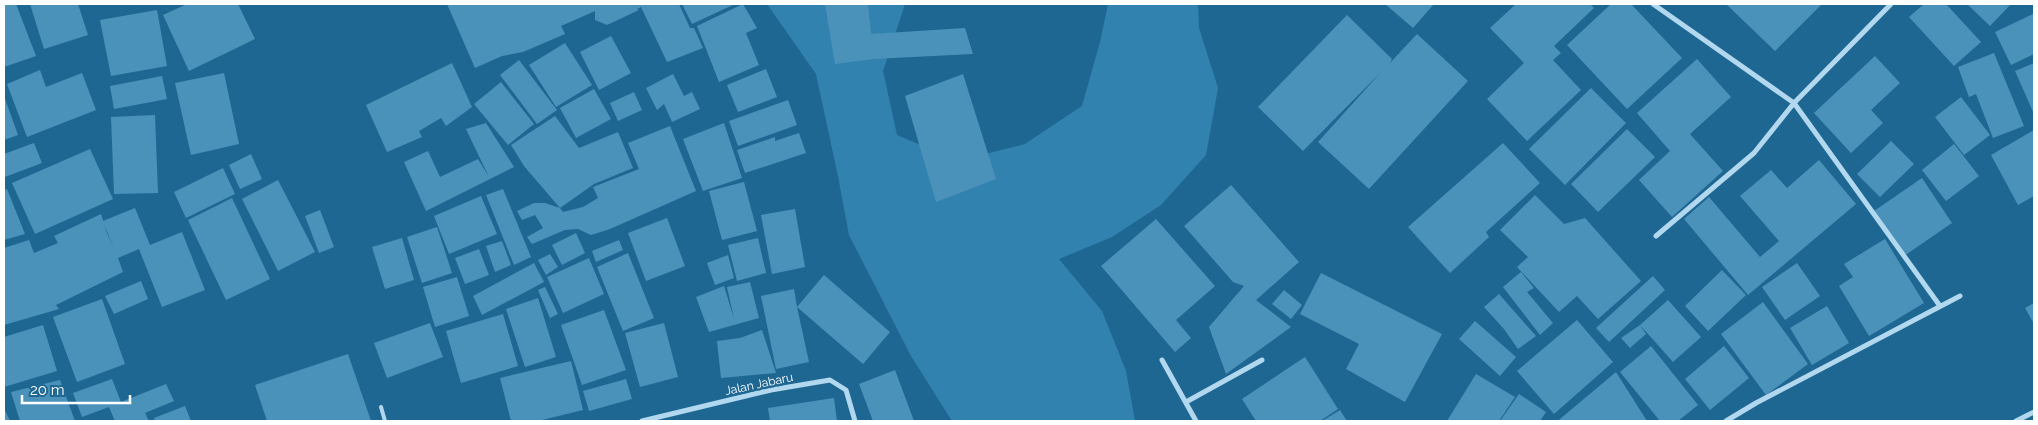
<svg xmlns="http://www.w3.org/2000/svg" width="2038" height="425" font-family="Raleway,sans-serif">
	<rect width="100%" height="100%" fill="#1f6793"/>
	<path fill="#3282b0" d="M767,4H905L883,71L897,135L958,161L1025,144L1082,106L1100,42L1108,4H1198L1199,28L1218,88L1206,155L1161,205L1112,237L1059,259L1102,311L1126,371L1135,421H952L911,356L849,235L838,176L816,74Z"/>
	<path fill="#4b92bb" d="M4,4H16L36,56L4,67Z
		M30,4H78L88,35L44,49Z
		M187,4H238L255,39L189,71L163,15Z
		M447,4H679L690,28H694L703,48L667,62L641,7L637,9L639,10L607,25L595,20V11L561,26L565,34L523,52L502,56L475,68Z
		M682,4H735L692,24Z
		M743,4L757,28L746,33L759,65L719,82L697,26Z
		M825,4H868L871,34L965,28L973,54L873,59L835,64Z
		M1385,4H1434L1413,28Z
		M1516,4H1590L1594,8L1554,46L1561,53L1553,60L1581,90L1527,141L1487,99L1524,63L1490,28Z
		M1611,4H1631L1682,58L1627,109L1567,45Z
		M1726,4H1822L1775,51Z
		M1924,4H1946L1981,42L1954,66L1909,17Z
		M1967,4H2011L1990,26Z
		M157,10L167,66L111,76L100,20Z
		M2033,14L2034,18V54L2011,65L1995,32Z
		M1347,15L1392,59L1390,63L1417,34L1468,81L1369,189L1318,142L1382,71L1303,151L1258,107Z
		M611,36L631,73L599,90L580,52Z
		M565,43L592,85L556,107L529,65Z
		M1994,53L2024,126L1993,138L1976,94L1969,97L1958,67Z
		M1875,56L1900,83L1871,110L1883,123L1851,153L1814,113Z
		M1697,59L1731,97L1690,134L1723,171L1672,217L1639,180L1670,151L1637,113Z
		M519,60L557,110L537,124L500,75Z
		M452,63L472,107L446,126L441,118L419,131L422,137L387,152L366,105Z
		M2034,63V114L2015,71Z
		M766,69L777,97L738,112L727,85Z
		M40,70L46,87L82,73L96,110L27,137L7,84Z
		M224,73L239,144L191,155L175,83Z
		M673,74L684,96L692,92L700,109L672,122L664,104L657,110L646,88Z
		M963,74L996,179L936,202L905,96Z
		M162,76L167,99L114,109L110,86Z
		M501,82L534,124L508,145L474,104Z
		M1591,88L1626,123L1565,185L1529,149Z
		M594,89L611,119L576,138L560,108Z
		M634,92L642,110L618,121L610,103Z
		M4,96L18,135L4,140Z
		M1961,97L1990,135L1964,155L1935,117Z
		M788,100L797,125L738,146L729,121Z
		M155,115L158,193L114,194L111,117Z
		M555,116L579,148L618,132L633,168L594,184L560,208L563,212L583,207L598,198L593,187L639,169L628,143L670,126L696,191L610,229L591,235L578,229L565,230L532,244L527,237L543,228L535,215L522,220L517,211L534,203H545L560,208L524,166L511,145Z
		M486,123L514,167L426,211L404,162L428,151L440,177L478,159L489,177L466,129Z
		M724,123L742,178L703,191L683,139Z
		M1627,129L1655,157L1598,212L1571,184Z
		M2034,130V196L2018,205L1991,155Z
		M799,133L806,153L745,173L737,150L775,137V141Z
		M1891,141L1914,164L1880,197L1857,174Z
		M34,143L42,163L5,177L4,154Z
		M1503,143L1540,183L1486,232L1489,237L1450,273L1408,227Z
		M1954,144L1979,176L1946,201L1922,170Z
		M90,149L113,199L35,234L12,183Z
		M251,154L262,179L240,189L229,165Z
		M1819,160L1856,204L1748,295L1684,219L1709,197L1760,257L1779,241L1740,196L1771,170L1787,188Z
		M223,168L235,194L186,218L174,192Z
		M1922,178L1952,223L1904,256L1874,211Z
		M278,180L315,252L278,271L242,199Z
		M744,182L757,231L722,240L709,191Z
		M1231,185L1299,262L1256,300L1291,327L1226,374L1209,327L1244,286L1233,282L1184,226Z
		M7,189L25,234L4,240V190Z
		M503,189L531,257L514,265L486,195Z
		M1535,195L1564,224L1585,218L1641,281L1598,319L1577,296L1559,312L1517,267L1528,257L1500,230Z
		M481,196L497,234L449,254L434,216Z
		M232,198L270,279L226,300L188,220Z
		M135,208L150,245L182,232L205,290L162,307L139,249L118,258L123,272L56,305L59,309L4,325V248L29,240L34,253L58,243L54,236L101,214L107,233L114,249L103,221Z
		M795,209L805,267L772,274L761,215Z
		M320,210L334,247L319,253L305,216Z
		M667,218L685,266L646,281L628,233Z
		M1156,219L1215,286L1176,320L1191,338L1175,352L1101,266Z
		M437,227L452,273L422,283L407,237Z
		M576,233L585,253L562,265L552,245Z
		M402,238L414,280L385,289L372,247Z
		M758,238L766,273L737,281L728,245Z
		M1885,239L1924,303L1869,336L1839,286L1853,277L1844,264Z
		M619,240L623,250L596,262L592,251Z
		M502,241L511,265L495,272L486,246Z
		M479,249L489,275L465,284L455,258Z
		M628,253L654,318L623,331L597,267Z
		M550,254L558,267L546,275L538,260Z
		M728,255L734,278L715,285L707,263Z
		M589,258L604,294L563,313L547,277Z
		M534,263L544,282L482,315L473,296Z
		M1797,263L1820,296L1785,320L1762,287Z
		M1722,270L1746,295L1708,331L1685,306Z
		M1521,272L1534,288L1527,292L1553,323L1540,335L1503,287Z
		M1321,273L1442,334L1405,402L1346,369L1359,344L1300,314Z
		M824,275L890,332L863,364L797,307L809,362L776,369L761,296L794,289L797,307Z
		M1653,276L1665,290L1609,342L1596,328Z
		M457,277L469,316L435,327L423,287Z
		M141,281L148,299L114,314L105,296Z
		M750,282L759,318L709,332L696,297L724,286L734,319L727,287Z
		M545,287L558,314L550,318L538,290Z
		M1284,290L1302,305L1291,319L1272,304Z
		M1499,294L1536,336L1518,349L1504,329L1484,307Z
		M538,298L556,357L525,367L506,309Z
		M102,299L125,364L77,382L53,317Z
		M1668,300L1701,337L1673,362L1640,325Z
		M1763,302L1808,364L1766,395L1721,334Z
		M2034,303V324L2025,308Z
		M1827,306L1849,343L1812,365L1790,328Z
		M604,310L626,370L582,385L561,325Z
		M503,314L518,366L461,383L446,331Z
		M1577,320L1613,362L1554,414L1517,371Z
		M1475,321L1516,357L1500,376L1459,339Z
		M430,323L443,357L387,378L374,343Z
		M664,323L678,377L640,387L625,333Z
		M43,325L57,371L4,387V337Z
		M1640,325L1646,334L1630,348L1621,338Z
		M762,330L776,373L721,378L717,341L740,338Z
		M1651,346L1698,405L1678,421H1660L1620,372Z
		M1724,346L1749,378L1710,410L1685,379Z
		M348,354L371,421H267L255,385Z
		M1305,357L1338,409L1320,421H1256L1242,399Z
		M571,361L583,410L538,421H511L500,378Z
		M895,370L914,421H873L859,384Z
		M1616,372L1647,421H1557L1560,419Z
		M1476,374L1515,397L1499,421H1447Z
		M112,379L121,402L166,384L174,401L145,413L149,421H115L109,407L82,417L73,393Z
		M626,379L632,399L589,411L583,391Z
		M60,380L75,421H20L11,392Z
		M1519,394L1546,412L1540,421H1500Z
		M834,398L837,421H770L768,408Z
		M185,406L191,421H155L154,418Z
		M4,408L10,421H4Z
		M1340,410L1347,421H1322Z"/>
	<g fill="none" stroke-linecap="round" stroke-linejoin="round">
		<path stroke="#b1d8ee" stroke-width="4" d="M381,407L385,421"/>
		<path stroke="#b1d8ee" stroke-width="5" d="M1653,4L1794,103L1891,4
			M1656,236L1754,153L1794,103L1940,306
			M1162,360L1196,421
			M1186,402L1262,360
			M642,421L771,390L830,380L846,390L855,421
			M1726,421L1756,403L1960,296
			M2016,421L2034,412"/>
	</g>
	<g text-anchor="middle" stroke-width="4.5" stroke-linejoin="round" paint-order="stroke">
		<g font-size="12" fill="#fff" stroke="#1f6793">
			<text transform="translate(759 384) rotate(-12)" y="4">Jalan Jabaru</text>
		</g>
	</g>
	<rect width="2038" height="425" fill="none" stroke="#ffffff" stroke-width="10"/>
	<path d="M22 395v8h108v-8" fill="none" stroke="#ffffff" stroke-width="2.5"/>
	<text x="30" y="395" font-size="15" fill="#ffffff" stroke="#1f6793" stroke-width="4" paint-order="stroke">20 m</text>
</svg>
